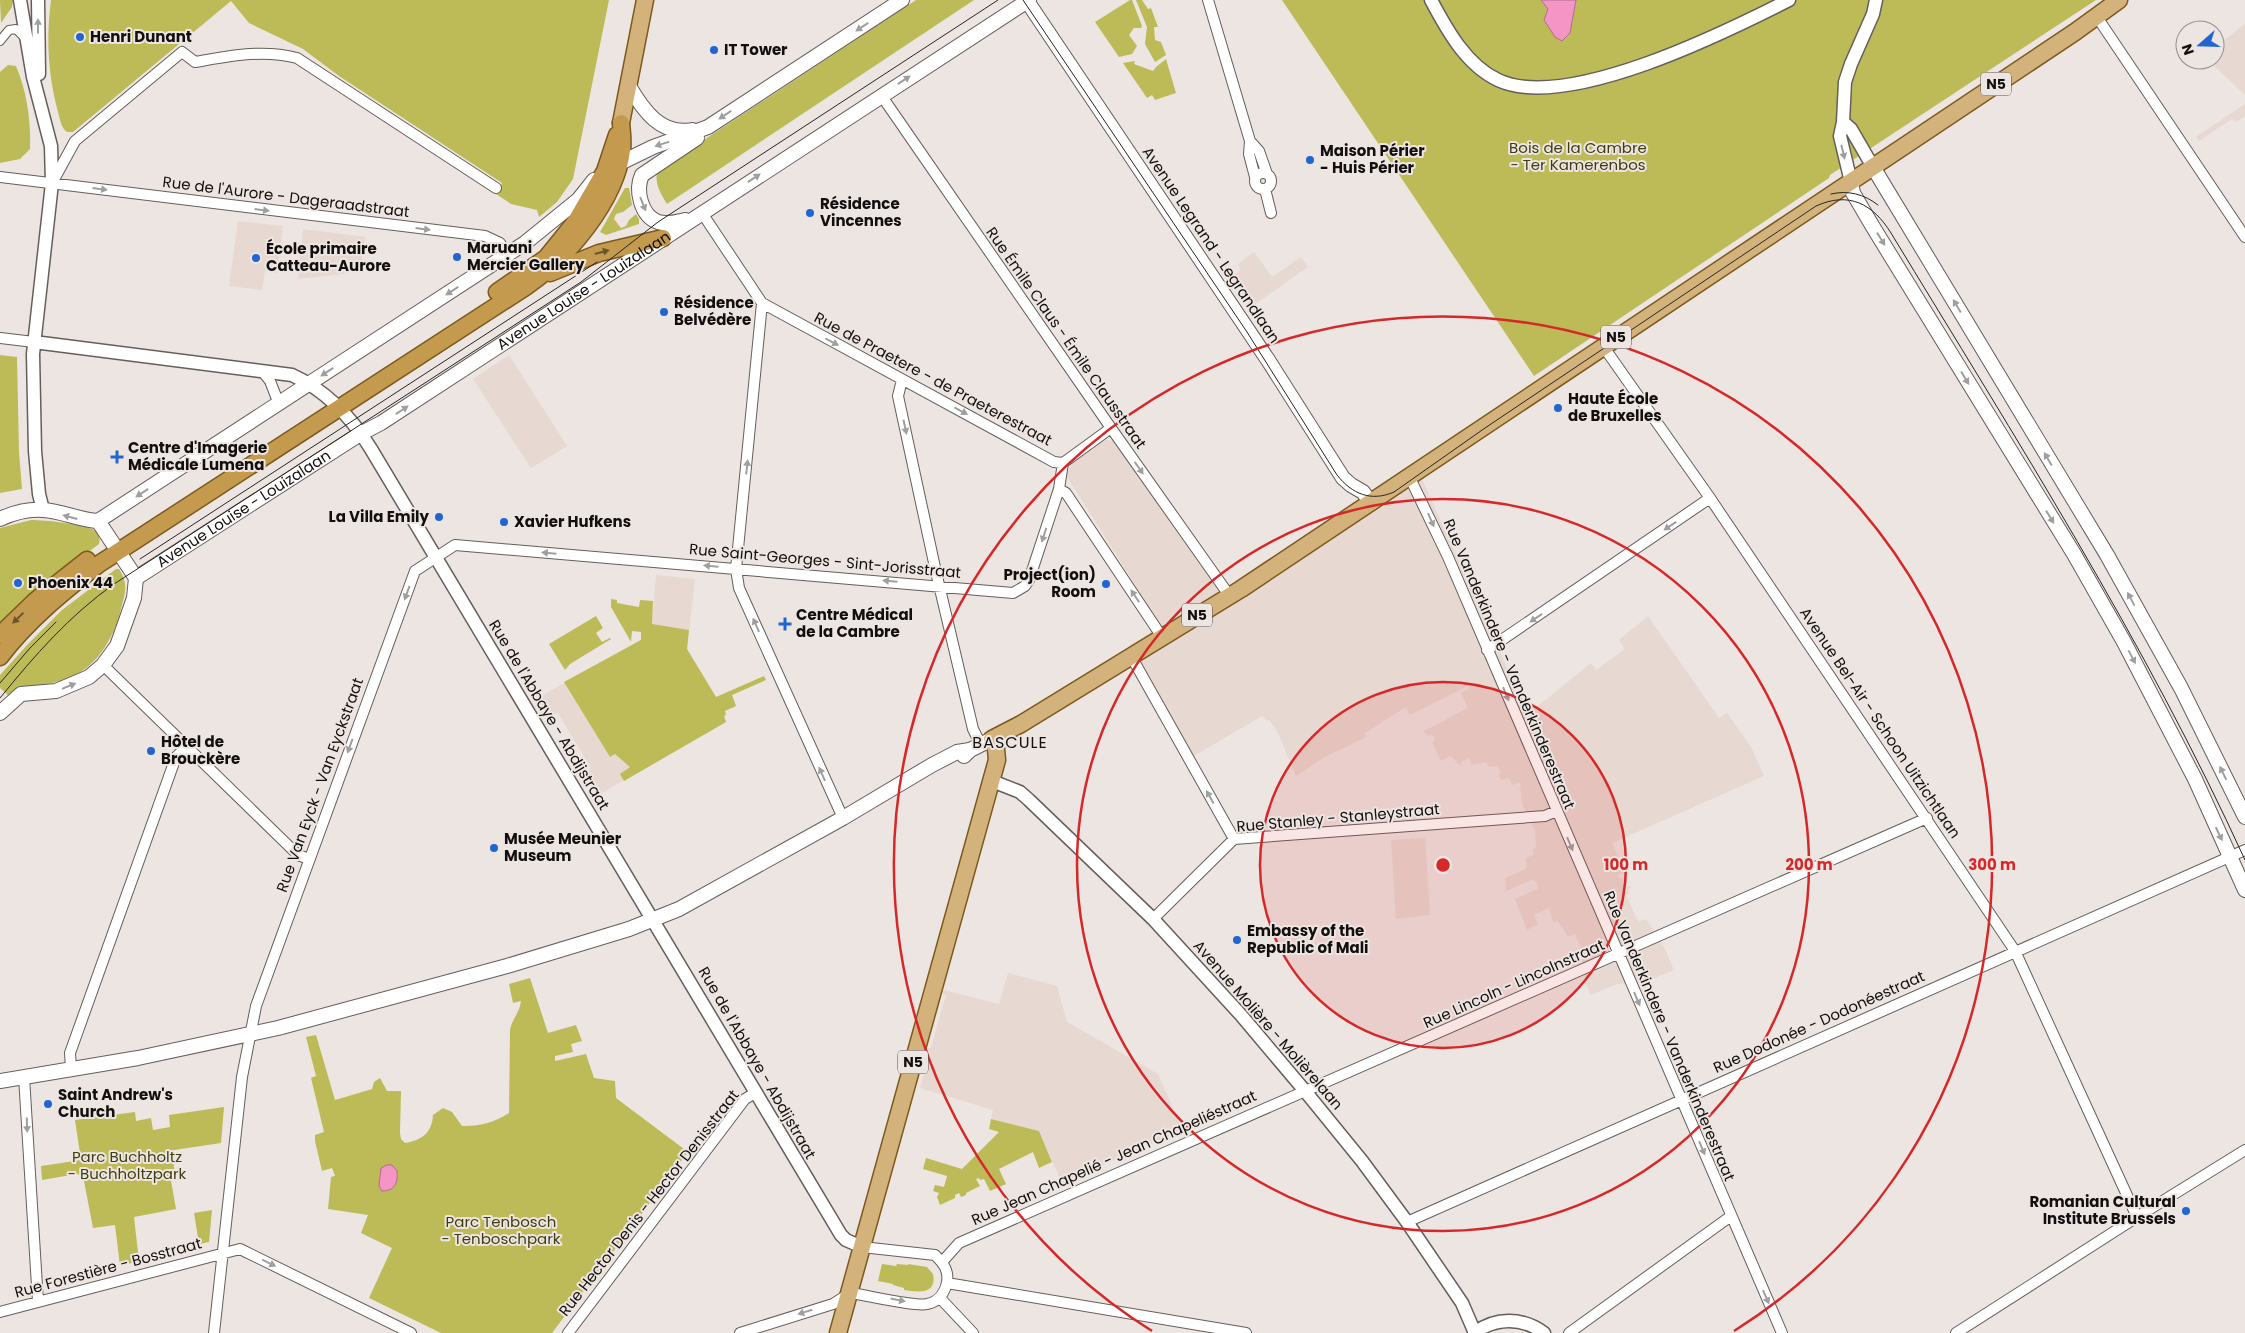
<svg xmlns="http://www.w3.org/2000/svg" width="2245" height="1333" font-family="Poppins,sans-serif">
	<rect width="100%" height="100%" fill="#ede5e2"/>
	<path fill="#e7d8d1" d="M2245,24V95L2208,60H2215V47Z
		M2245,104V116L2236,122L2233,119L2227,122L2199,141L2196,137Z
		M238,221L283,226L277,273L265,271L262,290L229,286Z
		M303,229L365,237L360,272L298,279Z
		M1254,252L1272,277L1301,257L1308,267L1251,307L1231,277L1241,270L1238,264Z
		M509,355L567,446L531,468L473,379Z
		M1103,440L1115,441L1220,592L1338,533L1422,479L1528,714L1591,663L1596,670L1625,649L1619,640L1648,616L1719,718L1727,713L1751,747L1764,776L1612,843L1622,866L1626,865L1627,868L1624,869L1625,872L1618,875L1619,879L1623,878L1624,888L1630,886L1631,888L1628,889L1630,894L1626,895L1636,917L1639,922L1646,919L1665,949L1674,970L1644,983L1617,984L1591,995L1586,984L1581,951L1582,950L1575,934L1568,937L1558,921L1553,922L1549,908L1534,915L1538,924L1527,930L1515,899L1538,889L1537,884L1534,879L1506,891L1505,878L1526,869V858L1533,855V849L1536,848L1535,831L1522,804L1520,782L1512,785L1509,778L1501,780L1499,775L1501,774L1498,766L1489,767L1486,762L1471,765L1470,758L1461,762V766L1450,756L1441,761L1432,742L1435,741L1432,734L1427,736L1424,731L1468,708L1461,693L1469,689L1468,686L1410,715L1406,707L1365,733L1366,737L1323,758L1296,776L1278,733L1269,720L1267,721L1262,716L1192,757L1130,645L1161,626L1066,475L1073,462Z
		M656,575L695,579L687,649L716,697L726,722L600,794L587,771L591,768L558,713L547,716L536,699L651,634Z
		M1425,838L1430,915L1396,919L1391,840Z
		M1008,973L1057,986L1067,1022L1158,1074L1183,1130L1062,1183L1039,1131L991,1119L993,1110L920,1088L930,1053L926,1052L927,1048H931L946,995L942,993L944,990L999,1004Z"/>
	<path fill="#bdba58" d="M0,0H13L12,7L1,23Z
		M51,0H609L573,179L557,202L539,217L537,210L511,204L496,194L502,183L339,76L303,49L249,23L231,1L73,132H67C61,128 60,119 58,112C48,75 46,38 51,0Z
		M916,0H974L667,204C660,192 655,185 657,171Z
		M1130,0H1132L1142,26L1141,28H1134L1129,35L1137,46L1132,54L1119,57L1095,22Z
		M1136,0H1142L1148,9L1151,8L1158,27H1154L1155,40L1161,42L1166,55L1155,62L1145,44L1147,27Z
		M1282,0H2096L1830,175L1829,178L1534,376Z
		M1166,59L1176,93L1155,100L1152,95L1147,98L1123,63L1135,61L1134,64L1153,71L1156,67Z
		M8,65L16,66C27,92 31,121 30,149L20,159L0,163V72Z
		M625,188H629L632,205L623,212L616,214L614,219L621,228L626,226L629,220L636,214L639,219V224L606,235L600,232Z
		M0,355L17,357L19,452L22,489L0,493Z
		M31,520C46,520 82,524 94,530C100,533 100,539 99,544L67,568L0,627V528Z
		M116,569H119C130,586 124,595 120,613C111,645 91,675 56,682C37,687 26,684 9,696L0,688V675L28,644L62,610Z
		M611,599L617,600V603L639,607L640,600L653,601L652,624L689,630L687,649L716,697L764,676L766,680L732,695L736,706L725,711L726,715L724,716L726,722L624,781L620,774L630,767L615,754L610,757L564,682L641,640V632L632,631L631,642L611,607Z
		M596,616L603,628L596,633L602,642L610,638L611,639L570,664L565,670L549,644Z
		M530,978L548,1033L576,1025L582,1041L571,1044L573,1052L555,1056V1061L586,1054L594,1078L615,1081L616,1098L688,1152L552,1333H441L369,1298L392,1248L361,1233L368,1215L328,1209L331,1177L335,1176L332,1168L322,1171L315,1141V1135L324,1132L311,1078L316,1076L306,1037L316,1035L335,1100L372,1089L374,1082L380,1078L387,1091H401L400,1133L401,1139L405,1143C422,1140 432,1133 433,1115L443,1108L452,1112L462,1126C481,1126 493,1123 509,1113L510,1030C512,1019 520,1012 521,1001L513,1003L509,984Z
		M224,1107L221,1143L174,1150L172,1153L175,1174L170,1175L176,1209L134,1217L139,1261L120,1266L115,1225L93,1228L83,1176L77,1174L42,1180L41,1166L81,1160L75,1120L135,1112L136,1121L151,1118L153,1130L170,1127L169,1115Z
		M991,1119L1039,1131L1052,1162L1039,1168L1033,1152L999,1169L1006,1184L990,1191L984,1179L980,1180L979,1178L976,1179L980,1186L966,1193V1195L961,1197L959,1193L955,1195V1198L940,1205L937,1197L939,1193L933,1191L935,1185L944,1187L947,1176L923,1169L926,1158L962,1169L999,1132L989,1129Z
		M212,1210L209,1242L199,1244L194,1213Z
		M882,1264L896,1266L897,1264L908,1265V1264L927,1267L933,1274C937,1295 918,1292 904,1290V1288L893,1285V1284L878,1281Z"/>
	<path fill="#f595c6" stroke="#b16d8f" d="M1541,0H1576L1570,33L1562,41L1555,37L1544,20L1548,9Z
		M387,1165H392L397,1171C398,1183 395,1191 382,1191L379,1186L381,1168Z"/>
	<g fill="none" stroke-linecap="round" stroke-linejoin="round">
		<defs>
			<path id="pedestrian" d="M0,41L9,30L16,29L25,38"/>
			<path id="minor" d="M1208,0L1250,141L1259,151L1267,174
				M2097,17L2245,237
				M881,95L1111,428L1229,595
				M1250,141L1249,154L1255,177
				M1255 181a8 8 0 1 1 16 0a8 8 0 1 1-16 0Z
				M0,177L485,236L500,243L508,255
				M52,183L75,141L182,52L195,62C230,56 262,49 297,58L496,188
				M1265,189L1271,213
				M702,213L762,303L1054,462L1063,463
				M762,303L736,569L739,588L843,818
				M0,338L34,342
				M1603,346L1710,498L2015,951L2137,1217
				M262,371L270,381L279,404
				M902,380L898,396L936,572L973,729L981,745
				M1063,463L1111,428
				M1409,476L1448,557L1782,1333
				M1059,489L1066,493L1162,637
				M1487,650L1710,498
				M1131,656L1234,839
				M103,665L298,855L309,859
				M1153,919L1234,839L1545,816L1556,811
				M71,1069L70,1053L176,757L186,747
				M24,1077L38,1302
				M1407,1222L2245,850
				M942,1262L959,1243L1927,818
				M947,1283L1246,1333
				M940,1298L973,1333
				M0,1312L240,1249L411,1333
				M214,1333L242,1077L256,1006L415,571L455,545L1013,593L1025,586L1029,580L1059,489L1063,463
				M568,1333L745,1099L755,1093
				M740,1333L833,1304L850,1293C866,1295 916,1307 927,1304C938,1302 945,1293 947,1282C949,1270 943,1263 935,1255L862,1247
				M1569,1333L1731,1216
				M1956,1333L2137,1217L2245,1150"/>
			<path id="tertiary" d="M20,0L33,77L51,146L52,183L33,354L35,451L39,494L43,510
				M38,0L39,74
				M1431,0C1447,30 1466,65 1498,80C1566,112 1726,32 1789,0
				M1843,122L1851,129L1873,167
				M1851,182L1840,136L1843,122L1845,82L1851,64L1873,14L1876,0
				M34,342L292,375C325,390 352,418 371,449L841,1235L846,1240L862,1247
				M992,781L1020,792L1029,800L1153,919L1240,1014L1305,1091L1362,1161L1407,1222L1462,1303L1475,1333
				M1474,1333C1496,1317 1522,1317 1544,1333"/>
			<g id="secondary">
				<path d="M1027,1L1268,360L1343,478L1351,485L1363,492L1371,503"/>
				<path d="M629,86C643,110 661,136 692,130"/>
				<path d="M612,167L653,147L708,127L902,0"/>
				<path d="M1873,167L2107,555L2181,688L2245,817"/>
				<path d="M1851,182L1853,193L1873,227L2074,554L2124,642L2195,779L2245,890"/>
				<path d="M685,220C676,222 668,225 658,222C641,216 635,190 642,175L697,138"/>
				<path d="M0,519C13,513 29,509 43,510C62,511 79,520 98,521L525,243L578,200L594,180"/>
				<path id="s1" d="M136,578L360,434L381,423L1029,0"/>
				<path d="M0,713L21,694L56,691L89,677L103,665L117,646L134,598L136,578L98,521"/>
				<path d="M964,756L970,750L992,739"/>
				<path d="M0,1081L138,1058L278,1028L507,966L629,929L679,909L843,818L932,765L957,752L970,750"/>
			</g>
			<path id="primary" d="M621,123L645,0
				M838,1333L997,760L996,749L992,739L1021,724L1241,589L2075,32L2119,0"/>
			<path id="trunk" d="M550,273L599,253L663,238
				M497,292L546,258L576,221L605,171L617,135
				M0,635L35,601L87,560
				M0,657C28,620 63,592 99,564L527,286C567,258 616,201 622,150C623,142 622,132 621,123"/>
		</defs>
		<use href="#pedestrian" stroke="#655e5b" stroke-width="10"/>
		<use href="#minor" stroke="#655e5b" stroke-width="12"/>
		<use href="#tertiary" stroke="#655e5b" stroke-width="15"/>
		<use href="#secondary" stroke="#655e5b" stroke-width="16"/>
		<use href="#primary" stroke="#7c591c" stroke-width="19"/>
		<use href="#trunk" stroke="#7c591c" stroke-width="19"/>
		<use href="#pedestrian" stroke="#fff" stroke-width="8"/>
		<use href="#minor" stroke="#fff" stroke-width="10"/>
		<use href="#tertiary" stroke="#fff" stroke-width="12"/>
		<use href="#secondary" stroke="#fff" stroke-width="14"/>
		<use href="#primary" stroke="#d3b37b" stroke-width="16"/>
		<use href="#trunk" stroke="#c49a4f" stroke-width="16"/>
		<path stroke="#282523" stroke-width="1" d="M1023,0L1247,332L1337,475C1352,494 1371,502 1394,492L1485,428L1816,206C1849,191 1873,204 1891,233C2016,439 2145,641 2245,860
			M1831,194C1848,190 1864,194 1878,205
			M140,559L597,262
			M0,683L30,648L56,622
			M0,698C35,655 69,616 114,584L581,282L658,222L998,0"/>
	</g>
	<defs><path id="oneway-solid" d="M-6-.8H1V-3.2L6.5 0L1 3.2V.8H-6Z" transform="scale(1.25)"/></defs>
	<g fill="#a09f9f">
		<use href="#oneway-solid" transform="translate(38 26) rotate(-90)"/>
		<use href="#oneway-solid" transform="translate(862 27) rotate(147)"/>
		<use href="#oneway-solid" transform="translate(904 80) rotate(-33)"/>
		<use href="#oneway-solid" transform="translate(725 115) rotate(147)"/>
		<use href="#oneway-solid" transform="translate(662 144) rotate(162)"/>
		<use href="#oneway-solid" transform="translate(1843 152) rotate(77)"/>
		<use href="#oneway-solid" transform="translate(754 178) rotate(-33)"/>
		<use href="#oneway-solid" transform="translate(100 189) rotate(7)"/>
		<use href="#oneway-solid" transform="translate(643 204) rotate(68)"/>
		<use href="#oneway-solid" transform="translate(262 210) rotate(7)"/>
		<use href="#oneway-solid" transform="translate(423 229) rotate(7)"/>
		<use href="#oneway-solid" transform="translate(1881 239) rotate(58)"/>
		<use href="#oneway-solid" transform="translate(452 291) rotate(147)"/>
		<use href="#oneway-solid" transform="translate(1957 306) rotate(-121)"/>
		<use href="#oneway-solid" transform="translate(832 342) rotate(28)"/>
		<use href="#oneway-solid" transform="translate(327 372) rotate(147)"/>
		<use href="#oneway-solid" transform="translate(1965 378) rotate(59)"/>
		<use href="#oneway-solid" transform="translate(402 410) rotate(-33)"/>
		<use href="#oneway-solid" transform="translate(961 411) rotate(28)"/>
		<use href="#oneway-solid" transform="translate(905 427) rotate(78)"/>
		<use href="#oneway-solid" transform="translate(2048 459) rotate(-121)"/>
		<use href="#oneway-solid" transform="translate(747 467) rotate(-84)"/>
		<use href="#oneway-solid" transform="translate(1139 468) rotate(55)"/>
		<use href="#oneway-solid" transform="translate(142 493) rotate(147)"/>
		<use href="#oneway-solid" transform="translate(70 517) rotate(-165)"/>
		<use href="#oneway-solid" transform="translate(2050 517) rotate(58)"/>
		<use href="#oneway-solid" transform="translate(1431 520) rotate(66)"/>
		<use href="#oneway-solid" transform="translate(1670 526) rotate(146)"/>
		<use href="#oneway-solid" transform="translate(1044 535) rotate(108)"/>
		<use href="#oneway-solid" transform="translate(549 553) rotate(-175)"/>
		<use href="#oneway-solid" transform="translate(711 566) rotate(-175)"/>
		<use href="#oneway-solid" transform="translate(890 581) rotate(-175)"/>
		<use href="#oneway-solid" transform="translate(407 593) rotate(110)"/>
		<use href="#oneway-solid" transform="translate(1135 596) rotate(-124)"/>
		<use href="#oneway-solid" transform="translate(2131 599) rotate(-118)"/>
		<use href="#oneway-solid" transform="translate(1536 618) rotate(146)"/>
		<use href="#oneway-solid" transform="translate(756 625) rotate(-114)"/>
		<use href="#oneway-solid" transform="translate(2132 657) rotate(62)"/>
		<use href="#oneway-solid" transform="translate(69 686) rotate(-22)"/>
		<use href="#oneway-solid" transform="translate(1506 694) rotate(67)"/>
		<use href="#oneway-solid" transform="translate(350 746) rotate(110)"/>
		<use href="#oneway-solid" transform="translate(2223 773) rotate(-116)"/>
		<use href="#oneway-solid" transform="translate(822 774) rotate(-114)"/>
		<use href="#oneway-solid" transform="translate(1210 797) rotate(-119)"/>
		<use href="#oneway-solid" transform="translate(2219 834) rotate(65)"/>
		<use href="#oneway-solid" transform="translate(1570 844) rotate(67)"/>
		<use href="#oneway-solid" transform="translate(1637 999) rotate(67)"/>
		<use href="#oneway-solid" transform="translate(27 1125) rotate(88)"/>
		<use href="#oneway-solid" transform="translate(1702 1148) rotate(67)"/>
		<use href="#oneway-solid" transform="translate(269 1263) rotate(26)"/>
		<use href="#oneway-solid" transform="translate(1766 1297) rotate(66)"/>
		<use href="#oneway-solid" transform="translate(898 1300) rotate(11)"/>
		<use href="#oneway-solid" transform="translate(805 1312) rotate(162)"/>
	</g>
	<g fill="#6b542e">
		<use href="#oneway-solid" transform="translate(602 252) rotate(-15)"/>
		<use href="#oneway-solid" transform="translate(18 618) rotate(136)"/>
	</g>
	<circle cx="1443" cy="865" r="183" fill="#d62828" fill-opacity=".12"/>
	<g fill="none" stroke="#d62828" stroke-width="2.5">
		<circle cx="1443" cy="865" r="183"/>
		<circle cx="1443" cy="865" r="366"/>
		<path d="M1152 1331A549 549 0 1 1 1734 1331"/>
	</g>
	<g fill="#2065d1" stroke="#ede5e2" stroke-width="2">
		<circle cx="80" cy="37" r="5"/>
		<circle cx="714" cy="50" r="5"/>
		<circle cx="1310" cy="160" r="5"/>
		<circle cx="810" cy="213" r="5"/>
		<circle cx="457" cy="257" r="5"/>
		<circle cx="256" cy="258" r="5"/>
		<circle cx="664" cy="312" r="5"/>
		<circle cx="1558" cy="408" r="5"/>
		<path d="M114.5 449.5h5v5h5v5h-5v5h-5v-5h-5v-5h5z"/>
		<circle cx="439" cy="517" r="5"/>
		<circle cx="504" cy="522" r="5"/>
		<circle cx="18" cy="583" r="5"/>
		<circle cx="1106" cy="584" r="5"/>
		<path d="M782.5 616.5h5v5h5v5h-5v5h-5v-5h-5v-5h5z"/>
		<circle cx="151" cy="751" r="5"/>
		<circle cx="494" cy="848" r="5"/>
		<circle cx="1237" cy="940" r="5"/>
		<circle cx="48" cy="1104" r="5"/>
		<circle cx="2186" cy="1211" r="5"/>
	</g>
	<g text-anchor="middle" stroke-width="4" stroke-linejoin="round" paint-order="stroke">
		<g fill="#ede5e2" stroke="#544f4e" stroke-width="1">
			<rect x="1981" y="72.5" width="30" height="23" rx="4"/>
			<rect x="1601" y="325.5" width="30" height="23" rx="4"/>
			<rect x="1182" y="603.5" width="30" height="23" rx="4"/>
			<rect x="898" y="1050.5" width="30" height="23" rx="4"/>
		</g>
		<g font-size="14" font-weight="bold" fill="#120f0e">
			<text x="1996" y="89">N5</text>
			<text x="1616" y="342">N5</text>
			<text x="1197" y="620">N5</text>
			<text x="913" y="1067">N5</text>
		</g>
		<g font-size="15" font-weight="bold" fill="#120f0e" stroke="#ede5e2" text-anchor="start">
			<text x="90" y="42">Henri Dunant</text>
			<text x="724" y="55">IT Tower</text>
			<text x="1320" y="156">Maison Périer<tspan x="1320" dy="17">- Huis Périer</tspan></text>
			<text x="820" y="209">Résidence<tspan x="820" dy="17">Vincennes</tspan></text>
			<text x="467" y="253">Maruani<tspan x="467" dy="17">Mercier Gallery</tspan></text>
			<text x="266" y="254">École primaire<tspan x="266" dy="17">Catteau-Aurore</tspan></text>
			<text x="674" y="308">Résidence<tspan x="674" dy="17">Belvédère</tspan></text>
			<text x="1568" y="404">Haute École<tspan x="1568" dy="17">de Bruxelles</tspan></text>
			<text x="128" y="453">Centre d'Imagerie<tspan x="128" dy="17">Médicale Lumena</tspan></text>
			<text x="429" y="522" text-anchor="end">La Villa Emily</text>
			<text x="514" y="527">Xavier Hufkens</text>
			<text x="1096" y="580" text-anchor="end">Project(ion)<tspan x="1096" dy="17">Room</tspan></text>
			<text x="28" y="588">Phoenix 44</text>
			<text x="796" y="620">Centre Médical<tspan x="796" dy="17">de la Cambre</tspan></text>
			<text x="161" y="747">Hôtel de<tspan x="161" dy="17">Brouckère</tspan></text>
			<text x="504" y="844">Musée Meunier<tspan x="504" dy="17">Museum</tspan></text>
			<text x="1247" y="936">Embassy of the<tspan x="1247" dy="17">Republic of Mali</tspan></text>
			<text x="58" y="1100">Saint Andrew's<tspan x="58" dy="17">Church</tspan></text>
			<text x="2176" y="1207" text-anchor="end">Romanian Cultural<tspan x="2176" dy="17">Institute Brussels</tspan></text>
		</g>
		<g font-size="15" fill="#3f3d10" stroke="#ede5e2">
			<text x="1578" y="153">Bois de la Cambre<tspan x="1578" dy="17">- Ter Kamerenbos</tspan></text>
			<text x="127" y="1162">Parc Buchholtz<tspan x="127" dy="17">- Buchholtzpark</tspan></text>
			<text x="501" y="1227">Parc Tenbosch<tspan x="501" dy="17">- Tenboschpark</tspan></text>
		</g>
		<g font-size="15" fill="#120f0e" stroke="#ede5e2">
			<text transform="translate(286 197) rotate(7)" y="5">Rue de l'Aurore - Dageraadstraat</text>
			<text transform="translate(1211 245) rotate(56)" y="5">Avenue Legrand - Legrandlaan</text>
			<text dy="5" stroke="none"><textPath href="#s1" startOffset="532">Avenue Louise - Louizalaan</textPath></text>
			<text transform="translate(1066 338) rotate(55)" y="5">Rue Émile Claus - Émile Clausstraat</text>
			<text transform="translate(933 379) rotate(28)" y="5">Rue de Praetere - de Praeterestraat</text>
			<text dy="5" stroke="none"><textPath href="#s1" startOffset="128">Avenue Louise - Louizalaan</textPath></text>
			<text transform="translate(825 561) rotate(5)" y="5">Rue Saint-Georges - Sint-Jorisstraat</text>
			<text transform="translate(1509 664) rotate(67)" y="5">Rue Vanderkindere - Vanderkinderestraat</text>
			<text transform="translate(549 715) rotate(59)" y="5">Rue de l'Abbaye - Abdijstraat</text>
			<text transform="translate(1880 723) rotate(56)" y="5">Avenue Bel-Air - Schoon Uitzichtlaan</text>
			<text transform="translate(320 785) rotate(-70)" y="5">Rue Van Eyck - Van Eyckstraat</text>
			<text transform="translate(1338 818) rotate(-5)" y="5">Rue Stanley - Stanleystraat</text>
			<text transform="translate(1514 984) rotate(-24)" y="5">Rue Lincoln - Lincolnstraat</text>
			<text transform="translate(1819 1022) rotate(-24)" y="5">Rue Dodonée - Dodonéestraat</text>
			<text transform="translate(1268 1025) rotate(49)" y="5">Avenue Molière - Molièrelaan</text>
			<text transform="translate(1669 1036) rotate(67)" y="5">Rue Vanderkindere - Vanderkinderestraat</text>
			<text transform="translate(757 1063) rotate(60)" y="5">Rue de l'Abbaye - Abdijstraat</text>
			<text transform="translate(1114 1158) rotate(-24)" y="5">Rue Jean Chapelié - Jean Chapeliéstraat</text>
			<text transform="translate(649 1203) rotate(-52)" y="5">Rue Hector Denis - Hector Denisstraat</text>
			<text transform="translate(108 1268) rotate(-15)" y="5">Rue Forestière - Bosstraat</text>
		</g>
		<g font-size="16" letter-spacing="1" fill="#120f0e" stroke="#ede5e2">
			<text x="1010" y="748">BASCULE</text>
		</g>
	</g>
	<circle cx="1443" cy="865" r="8" fill="#d62828" stroke="#ede5e2" stroke-width="2.5"/>
	<g font-size="15" text-anchor="middle" font-weight="bold" fill="#d62828" stroke="#ede5e2" stroke-width="4" stroke-linejoin="round" paint-order="stroke">
		<text x="1626" y="870">100 m</text>
		<text x="1809" y="870">200 m</text>
		<text x="1992" y="870">300 m</text>
	</g>
	<g transform="translate(2200 45) rotate(250)"><circle r="24" fill="#ede5e2" stroke="#958f8d"/>
	<path d="M0-4L9 19L0 12L-9 19Z" fill="#2065d1"/>
	<text y="-8" font-size="14" font-weight="bold" text-anchor="middle" fill="#120f0e">N</text>
	</g>
</svg>
